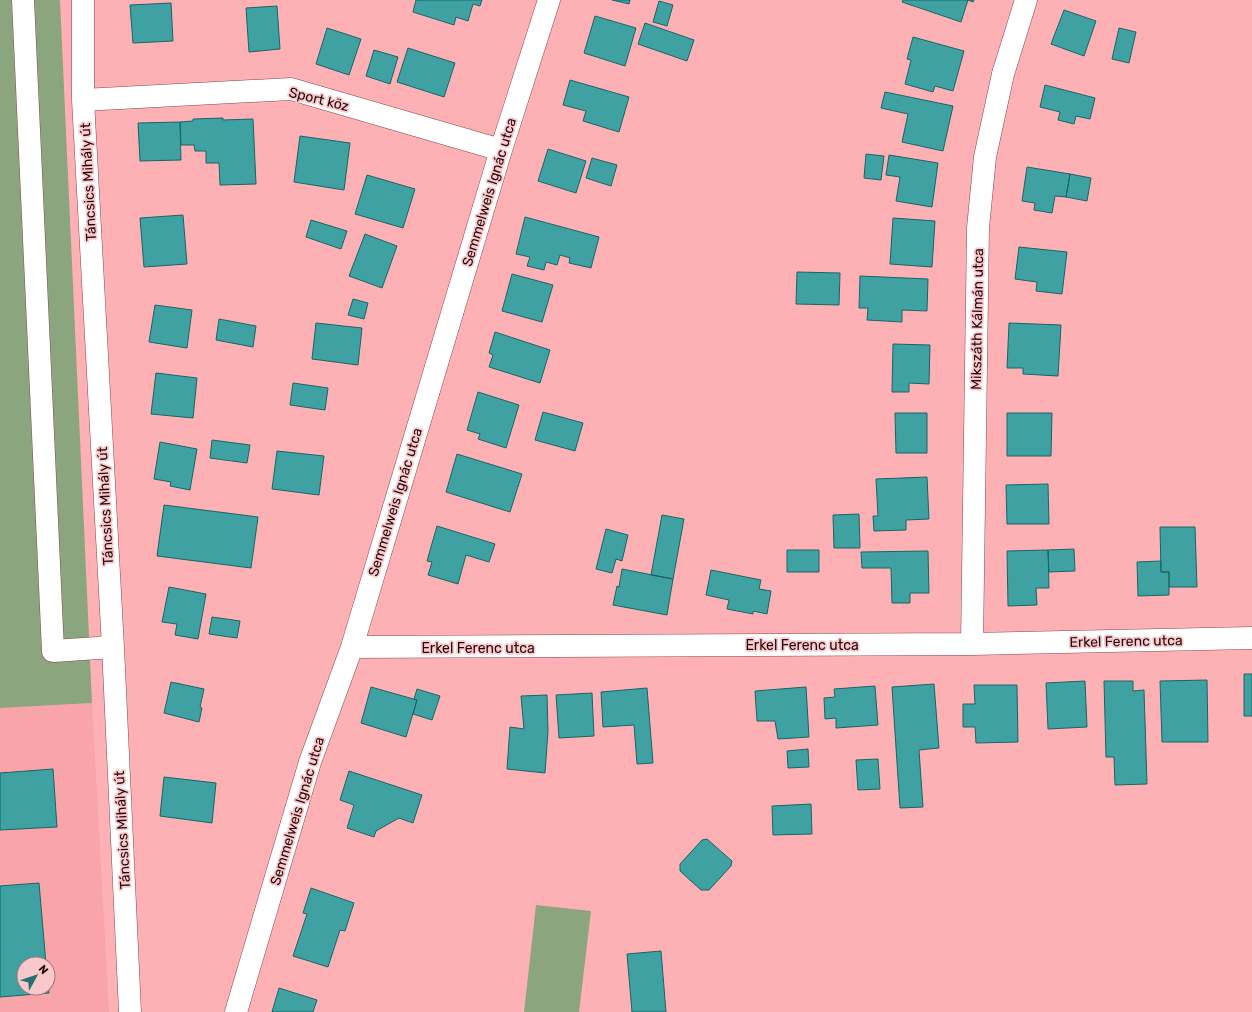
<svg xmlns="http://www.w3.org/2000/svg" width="1252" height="1012" font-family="Rubik,sans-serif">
	<rect width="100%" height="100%" fill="#feb1b5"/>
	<path fill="#f8a4a9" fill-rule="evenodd" d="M92,703L109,1012H0V708ZM24,964H48V988H24Z"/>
	<path fill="#8ba57f" d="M0,0H60L92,703L0,708Z
		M536,905L591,911L579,1012H524Z"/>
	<path fill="#3fa1a2" stroke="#166666" d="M416,0H482L480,6L473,4L468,21L456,17L454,25L413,12Z
		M612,0H630L629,4Z
		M903,0H974L973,2L968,0L961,22L902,2Z
		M659,1L673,5L667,26L653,22Z
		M171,3L173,41L133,43L130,5Z
		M277,6L280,49L249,52L246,8Z
		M1064,10L1096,21L1084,56L1051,44Z
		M595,16L636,28L625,66L584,53Z
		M645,23L694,40L687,61L638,44Z
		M327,28L361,39L349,75L316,64Z
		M1119,28L1136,32L1129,63L1112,59Z
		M913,37L964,51L953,91L935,86L933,92L905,84L911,60L907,59Z
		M408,48L455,63L444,97L397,82Z
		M374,50L398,57L390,84L366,76Z
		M570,80L629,97L619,132L583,121L586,111L563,105Z
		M1045,85L1095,98L1090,119L1076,116L1074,124L1058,120L1060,112L1040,107Z
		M885,92L953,106L943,151L902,142L908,114L881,108Z
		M223,118V120L253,119L256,184L220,185L219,163H206V151H195L194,145H181L180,122L193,121V119Z
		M180,122L181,160L140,161L138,123Z
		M300,136L350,143L344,190L294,182Z
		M548,149L586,161L576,193L538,181Z
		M866,154L884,156L881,180L864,178Z
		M889,155L938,163L932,207L896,201L900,177L886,175Z
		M592,158L617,165L611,186L586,178Z
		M1027,167L1070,174L1066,197L1055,196L1052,213L1034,210L1035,203L1022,201Z
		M1070,174L1091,178L1087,201L1066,197Z
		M367,175L415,189L403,228L355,214Z
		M183,215L187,264L144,267L140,218Z
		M525,217L599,237L591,268L569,263L570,258L560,255L557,265L546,262L544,270L527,266L530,257L516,254Z
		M893,218L935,221L932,267L890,264Z
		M311,220L347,231L341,249L306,237Z
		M365,234L397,246L382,288L349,276Z
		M1019,247L1067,252L1062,294L1036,291L1037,282L1015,279Z
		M797,272L840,273L839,305L796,304Z
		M512,274L553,285L542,322L502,311Z
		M860,276L928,279L927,311L902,310V322L867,320L868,308H859Z
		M353,299L368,303L364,319L348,315Z
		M155,305L192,310L187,348L149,342Z
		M219,319L256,326L253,347L216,340Z
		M316,323L362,328L358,365L312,359Z
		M1009,323L1061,325L1058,376L1023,374V368H1007Z
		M495,332L550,350L540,383L489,367L493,355L489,353Z
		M893,344L930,345L929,384L909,383V392H892Z
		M156,373L197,378L193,418L151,414Z
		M293,383L328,388L325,410L290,405Z
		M478,392L519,405L506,448L478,439L480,434L467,430Z
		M543,412L583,423L575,451L535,440Z
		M895,413H927V453H896Z
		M1007,413H1052L1051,456H1007Z
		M212,440L250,445L247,463L210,458Z
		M160,442L197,449L190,490L170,486L171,482L154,479Z
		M277,451L324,456L319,495L272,489Z
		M457,454L522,474L510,512L446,492Z
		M927,477L929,519L906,520V530L874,531L873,516H878L876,479Z
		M1048,484L1049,524H1007L1006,485Z
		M164,505L258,517L251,568L157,556Z
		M859,514L860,548H834L833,515Z
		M662,515L684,519L673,579L651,575Z
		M437,526L495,544L489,562L466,555L458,584L428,575L432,562L427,561Z
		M1160,527H1195L1197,587H1169V572H1161Z
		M606,529L628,535L622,561L616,559L612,573L596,569Z
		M1074,549L1075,571L1049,572L1048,550Z
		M787,550H819V572H787Z
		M1048,550L1049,588H1036L1037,605L1008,606L1007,551Z
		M928,551L929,593H910V603H892L891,568H862L861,552Z
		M1161,561V572H1169V595L1138,596L1137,562Z
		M622,569L673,579L667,615L613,605L617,586L619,587Z
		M711,570L761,580L759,589L771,591L767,614L753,611V614L727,609L729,600L706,595Z
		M169,587L206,594L198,639L175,635L177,624L162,622Z
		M212,617L240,621L237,638L209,634Z
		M1244,674H1252V716H1244Z
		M1207,680L1208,742H1162L1160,681Z
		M1085,681L1087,727L1048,729L1046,683Z
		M1104,681H1133V691L1144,690L1147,784L1115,785L1114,757H1106Z
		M171,682L204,689L200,707L202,708L199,722L164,713Z
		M934,684L939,748L919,750L923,807L900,808L892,687Z
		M974,685H1017L1018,742L976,743L975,727H963V704H975Z
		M875,686L878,725L836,728V718L825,719L824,698L835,697L834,689Z
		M371,687L417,700L406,737L361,723Z
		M806,687L809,737L778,739L775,721H757L755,691Z
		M647,688L653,763L637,764L634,725L603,727L601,692Z
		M417,689L440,696L432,720L413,714L417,700L414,699Z
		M592,693L594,736L559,738L556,695Z
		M547,695L548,731L545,773L507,769L510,727L524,729L521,696Z
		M808,749L809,767L788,768L787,751Z
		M878,759L880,789L858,790L856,760Z
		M53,769L57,827L0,830V773Z
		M349,771L422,795L413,823L399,818L376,831L374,837L347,828L354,805L340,800Z
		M164,777L216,783L212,823L160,816Z
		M811,804L812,834L773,835L772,806Z
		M707,839L732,861L731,866L709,890H701L680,871V864L702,840Z
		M39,883L46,964H24V988H48V982L49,993L0,997V886Z
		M311,888L354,903L345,931L340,930L328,967L293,956L307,914L303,913Z
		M661,951L666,1012H632L627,954Z
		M279,988L317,1000L313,1012H272Z"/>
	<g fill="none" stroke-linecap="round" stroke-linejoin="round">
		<defs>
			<path id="minor" d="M23,0L53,651L113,647
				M83,0V100L113,647L130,1012
				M83,100L291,89L501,150
				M972,644L978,228L985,157L1003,74L1026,0
				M352,647L972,644L1252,638
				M236,1012L310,762L352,647L501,150L549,0"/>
		</defs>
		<use href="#minor" stroke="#88464b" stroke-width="23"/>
		<use href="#minor" stroke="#fff" stroke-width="22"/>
	</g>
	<g text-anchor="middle" stroke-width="3.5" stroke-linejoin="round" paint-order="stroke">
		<g font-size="14" fill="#22080b" stroke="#f8c8ca">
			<text transform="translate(319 99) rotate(14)" y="5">Sport köz</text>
			<text transform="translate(88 182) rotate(-93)" y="5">Táncsics Mihály út</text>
			<text transform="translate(489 192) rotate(-73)" y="5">Semmelweis Ignác utca</text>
			<text transform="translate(977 319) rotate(-89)" y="5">Mikszáth Kálmán utca</text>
			<text transform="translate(395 502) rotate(-73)" y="5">Semmelweis Ignác utca</text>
			<text transform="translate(105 506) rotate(-93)" y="5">Táncsics Mihály út</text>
			<text transform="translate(1126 641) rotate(-1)" y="5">Erkel Ferenc utca</text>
			<text x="802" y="650">Erkel Ferenc utca</text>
			<text x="478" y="653">Erkel Ferenc utca</text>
			<text transform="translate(297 811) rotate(-73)" y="5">Semmelweis Ignác utca</text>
			<text transform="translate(122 830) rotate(-93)" y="5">Táncsics Mihály út</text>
		</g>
	</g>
	<g transform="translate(36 976) rotate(50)"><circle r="19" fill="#f8c8ca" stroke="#a27b7e"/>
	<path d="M0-3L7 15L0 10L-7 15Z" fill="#257070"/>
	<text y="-6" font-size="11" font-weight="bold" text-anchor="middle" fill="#22080b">N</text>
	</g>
</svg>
